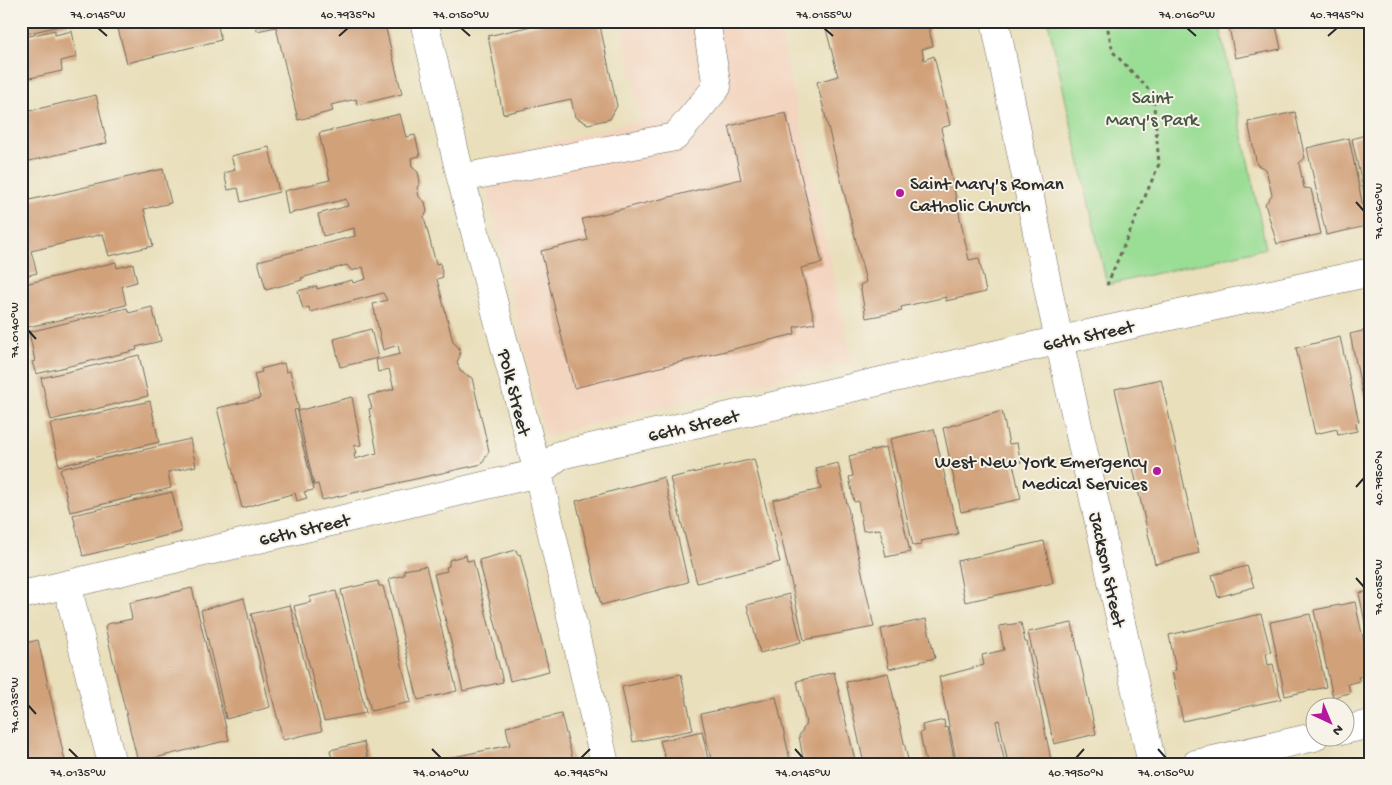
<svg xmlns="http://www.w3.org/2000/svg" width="1392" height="785" font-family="'Gochi Hand',sans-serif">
	<rect width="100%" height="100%" fill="#f7f3e8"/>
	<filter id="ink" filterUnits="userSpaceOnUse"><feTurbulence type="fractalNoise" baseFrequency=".02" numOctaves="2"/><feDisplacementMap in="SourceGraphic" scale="10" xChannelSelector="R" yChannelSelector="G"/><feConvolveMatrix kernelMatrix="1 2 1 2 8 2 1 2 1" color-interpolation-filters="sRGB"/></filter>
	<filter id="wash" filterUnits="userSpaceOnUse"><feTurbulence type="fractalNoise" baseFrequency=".0096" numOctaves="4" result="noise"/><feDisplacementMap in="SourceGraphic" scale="20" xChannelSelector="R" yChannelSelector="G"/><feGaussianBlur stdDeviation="1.12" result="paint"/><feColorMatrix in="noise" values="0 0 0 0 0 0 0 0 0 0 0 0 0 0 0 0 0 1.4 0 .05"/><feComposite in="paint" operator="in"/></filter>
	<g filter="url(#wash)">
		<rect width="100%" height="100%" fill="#e9dfbb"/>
		<path fill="#f3d4bf" d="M620,21H778L852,361L545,436L480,161L641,120Z"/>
		<path fill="#9add94" stroke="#628460" d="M1048,21H1219L1266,248L1107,285Z"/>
		<g id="blocks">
			<path fill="#d1a17a" d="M21,21H67L68,24L21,35Z
				M116,21H217L221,40L127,63Z
				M256,21H310L311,24L323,21H384L402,94L357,105L356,99L331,105L333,111L298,120L276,27L257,31Z
				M553,21H599L617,106L610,119L588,124L575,117L571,99L503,114L488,36Z
				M824,21H927L933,46L922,49L924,60L934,56L950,125L941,128L969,260L979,258L986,292L946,301V297L901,307L902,311L866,318L860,285L866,282L817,82L838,76Z
				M1228,21H1275L1281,49L1235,58Z
				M55,30V35L72,31L77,57L61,61L62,71L21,80V38Z
				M96,95L107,143L21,163V113Z
				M1295,112L1305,158L1299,163L1304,188L1311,189L1321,234L1277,244L1265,204L1272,195L1266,169L1257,165L1248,122Z
				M1371,112V131H1370L1366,113Z
				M786,113L822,263L801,268L815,323L794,327L795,334L574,388L541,251L588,240L582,219L741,179L729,126Z
				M400,114L406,137L415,135L420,156L411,158L412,167L418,172L420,182L417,188L419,197L425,202L427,212L424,217L436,264L440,263L443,277L437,279L453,342L459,348L460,356L457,362L460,371L472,378L489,451L482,464L322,500L318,484L314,485L297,411L352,397L361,445L354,446L356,453H354L355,459L377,453L369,409L372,408L368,396L394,389L389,369L378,372L376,360L400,354L398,345L383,350L373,304L387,300L383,293L310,312L309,307L303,309L298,291L317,286V289L352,280L353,283L366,279L363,267L352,271L347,265L301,278L302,280L266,290L258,261L355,236L354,228L323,236L318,214L348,206L346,199L288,214L284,191L330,180L319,133Z
				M1371,133V220H1370L1352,139Z
				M1349,138L1367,226L1326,235L1307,148Z
				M269,147L279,192L241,202L238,188L228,190L224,173L235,170L231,156Z
				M163,169L171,203L144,209L153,246L109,256L103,234L31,251L37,273L21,277V202Z
				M116,262L117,268L133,264L137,282L122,286L126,305L28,327L21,298V285Z
				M152,307L161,341L136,347L137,350L36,374L32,362L35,361L29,332L127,308L129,313Z
				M371,329L378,358L340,367L334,339Z
				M1371,329V432L1367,433L1365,422L1368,421L1350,334Z
				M1340,337L1359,422L1356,423L1357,431L1338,435L1337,429L1315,434L1296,348Z
				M139,355L148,396L51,420L41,378Z
				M284,363L286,372L290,371L299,409L294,410L314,490L304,492L307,498L297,501L295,493L242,508L217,408L258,399L260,398L254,374L262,372L261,369Z
				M1161,379L1199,553L1155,564L1115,389Z
				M150,401L159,442L59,466L50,424Z
				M1002,411L1009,444L1017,443L1021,462L1013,464L1021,499L961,512L943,428Z
				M934,429L958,534L920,541L922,545L913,546L890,439Z
				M190,439L196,466L168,472L171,488L70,512L60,469Z
				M886,447L910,552L886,557L880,529L863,531L858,501L854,502L849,477L853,476L849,456Z
				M754,459L780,562L697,583L670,478Z
				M838,463L874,627L804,640L773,500L821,489L816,468Z
				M664,477L688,582L601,605L576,501Z
				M172,492L181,532L83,556L73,515Z
				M1044,541L1053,583L965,602L957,561Z
				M516,550L518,555L520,554L549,671L510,681L479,560Z
				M466,555L467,561L473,560L503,682L463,691L434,574L447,571L446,567L449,566V560Z
				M426,566L457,691L418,700L389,579L404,575V570Z
				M1247,566L1254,587L1218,597L1212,575Z
				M378,581L379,586H383L411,702L371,711L341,590Z
				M192,588L229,740L138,762L105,627L107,624L132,619L129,603Z
				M336,591L366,713L324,721L294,606L311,602L309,597Z
				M1371,591V648H1370L1359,593Z
				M789,594L801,642L760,653L747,605Z
				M244,598L270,707L226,719L201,610Z
				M1355,602L1371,674L1358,677L1360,681L1348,684L1350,693L1333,697L1314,610Z
				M290,605L322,731L283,740L251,614Z
				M1261,614L1271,652L1266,653L1268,665L1273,664L1281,699L1183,721L1172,671L1176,670L1169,635Z
				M1310,614L1326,687L1285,696L1270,622Z
				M926,619L935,658L889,669L881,629Z
				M1021,623L1025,642H1027L1051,760L1032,764H1008L999,720L996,721L1005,764H957L939,677L984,665L982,655L1004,650L999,626Z
				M1072,623L1096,734L1054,744L1028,632Z
				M38,640L65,761L52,764H21V644Z
				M834,672L856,764H804L799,736L806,724L797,681Z
				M888,673L909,764H864L846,682Z
				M681,674L693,730L633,742L622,687Z
				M776,697L791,764H712L701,714Z
				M561,714L574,764H522L514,762V764H421L510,745L506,727Z
				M944,720L945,728L948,727L955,764H926L920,733L923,732L922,725Z
				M702,731L709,764H667L660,741Z
				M364,742L369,764H333L330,750Z"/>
		</g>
	</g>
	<g filter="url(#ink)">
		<use href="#blocks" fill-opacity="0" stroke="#6e6a5d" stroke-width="1"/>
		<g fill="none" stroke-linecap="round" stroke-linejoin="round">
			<defs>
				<path id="minor" d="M424,21L461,178L538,473L605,764
					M995,21L1051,303L1152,764
					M461,178L675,137L717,87L706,21
					M67,585L112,764
					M21,591L22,595L538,473L560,455L1020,349L1371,272
					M1344,730L1371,724
					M1196,764L1314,737"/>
			</defs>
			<use href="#minor" stroke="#6e6a5d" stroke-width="29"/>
			<path stroke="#6e6a5d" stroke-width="3" stroke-dasharray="4 4" stroke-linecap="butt" d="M1106,21L1113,52L1153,94L1159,164L1107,285"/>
			<use href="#minor" stroke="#fff" stroke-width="28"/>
		</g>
	</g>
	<path fill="none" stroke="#2b2b2b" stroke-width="2" d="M98,28L107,36M461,28L470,36M824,28L833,36M1187,28L1196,36M339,36L348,28M1328,36L1337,28M1356,202L1364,211M28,330L36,339M1356,487L1364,478M1356,578L1364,587M28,705L36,714M69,749L78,758M432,749L441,758M795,749L803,758M1158,749L1166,758M581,758L590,749M1076,758L1084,749"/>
	<g fill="#b5179e" stroke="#f7f3e8" stroke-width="2">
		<circle cx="900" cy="193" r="5"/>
		<circle cx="1157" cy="471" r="5"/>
	</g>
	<g text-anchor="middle" stroke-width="4" stroke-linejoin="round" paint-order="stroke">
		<g font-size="19" fill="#475845" stroke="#f7f3e8">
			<text x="1152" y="103">Saint<tspan x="1152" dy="22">Mary's Park</tspan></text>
		</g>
		<g font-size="19" fill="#2b2b2b" stroke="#f7f3e8" text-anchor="start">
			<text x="910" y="189">Saint Mary's Roman<tspan x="910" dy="22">Catholic Church</tspan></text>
			<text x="1147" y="467" text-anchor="end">West New York Emergency<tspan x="1147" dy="22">Medical Services</tspan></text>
		</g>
		<g font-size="19" fill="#2b2b2b" stroke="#f7f3e8">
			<text transform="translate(1088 334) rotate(-12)" y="7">66th Street</text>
			<text transform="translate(516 392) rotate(76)" y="7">Polk Street</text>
			<text transform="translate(693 424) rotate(-13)" y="7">66th Street</text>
			<text transform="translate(304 528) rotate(-13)" y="7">66th Street</text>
			<text transform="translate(1109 569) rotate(78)" y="7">Jackson Street</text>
		</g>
	</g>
	<rect width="1392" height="785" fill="none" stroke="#f7f3e8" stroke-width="55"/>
	<g transform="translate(1330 722) rotate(136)"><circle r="24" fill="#f7f3e8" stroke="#a5a39c"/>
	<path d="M0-4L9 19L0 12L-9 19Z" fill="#b5179e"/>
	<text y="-8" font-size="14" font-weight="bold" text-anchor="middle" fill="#2b2b2b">N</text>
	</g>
	<rect x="28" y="28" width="1336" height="730" fill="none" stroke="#2b2b2b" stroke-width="2"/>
	<g font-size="12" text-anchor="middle" fill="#2b2b2b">
		<text x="98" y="18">74.0145°W</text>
		<text x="348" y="18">40.7935°N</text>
		<text x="461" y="18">74.0150°W</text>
		<text x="824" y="18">74.0155°W</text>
		<text x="1187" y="18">74.0160°W</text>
		<text x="1337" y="18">40.7945°N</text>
		<text transform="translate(1378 211) rotate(-90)" y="4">74.0160°W</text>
		<text transform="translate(14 330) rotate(-90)" y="4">74.0140°W</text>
		<text transform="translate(1378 478) rotate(-90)" y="4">40.7950°N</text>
		<text transform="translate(1378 587) rotate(-90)" y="4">74.0155°W</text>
		<text transform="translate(14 705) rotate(-90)" y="4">74.0135°W</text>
		<text x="78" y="776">74.0135°W</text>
		<text x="441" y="776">74.0140°W</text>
		<text x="581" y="776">40.7945°N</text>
		<text x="803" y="776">74.0145°W</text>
		<text x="1076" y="776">40.7950°N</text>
		<text x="1166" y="776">74.0150°W</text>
	</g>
</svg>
